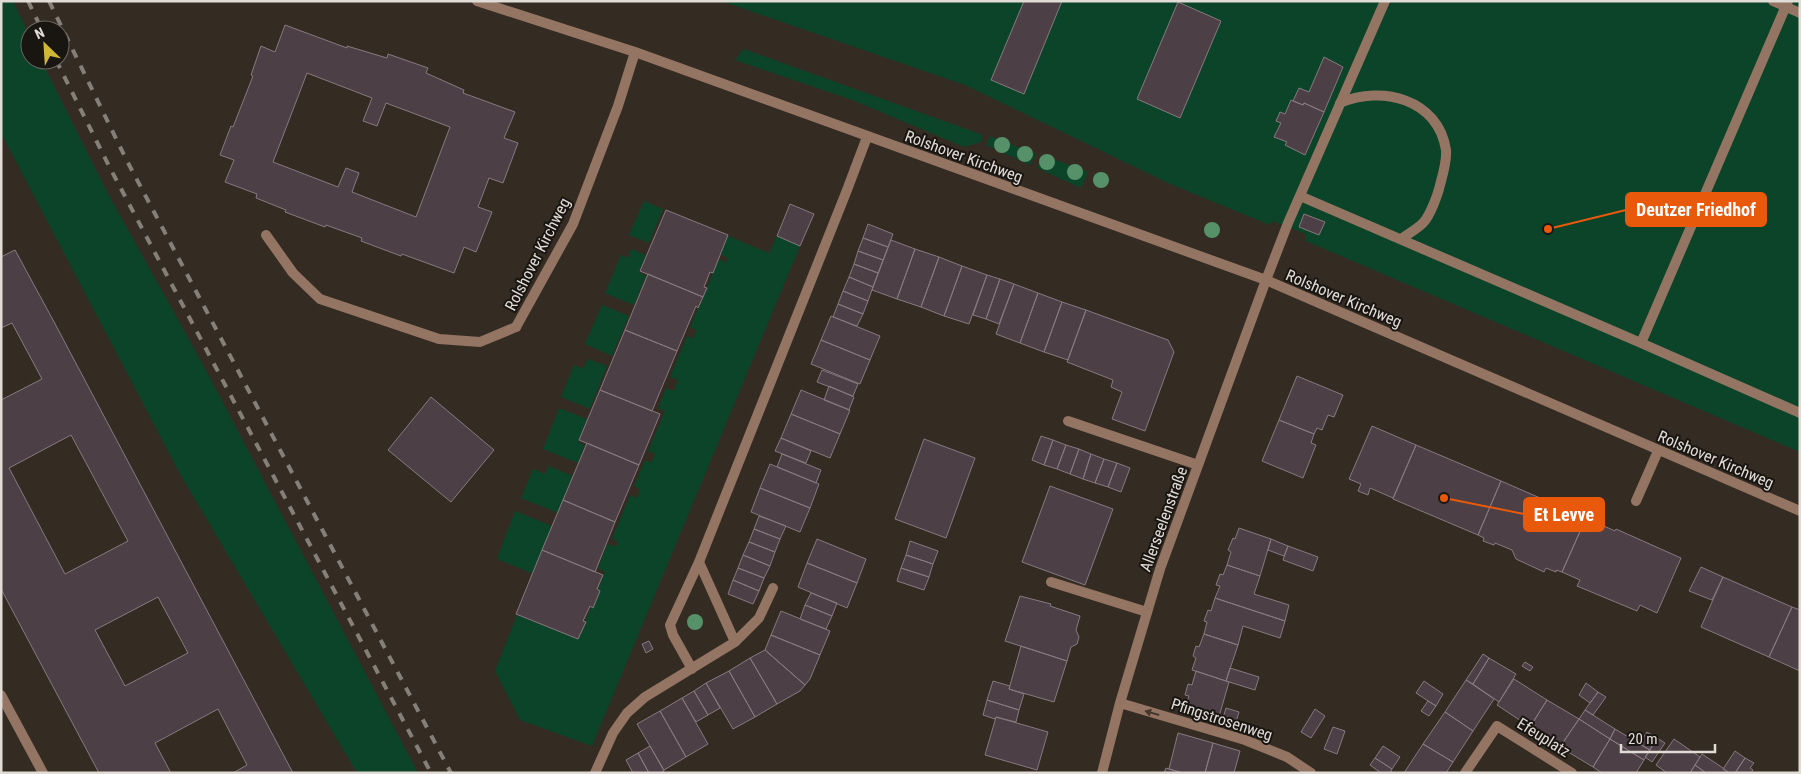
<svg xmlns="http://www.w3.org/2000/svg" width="1801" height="774" font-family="'Roboto Condensed',sans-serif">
	<rect width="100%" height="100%" fill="#342c23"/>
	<path fill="#0b4429" d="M1,1H13L30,37V60H41L106,190L201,361L418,773H357L180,474L1,133Z
		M721,1H1800V452L1306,241V234L1273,221L1270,225L1168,183L965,85Z
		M744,49L983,135L981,142L964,147L855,101L735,60Z
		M990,136L1036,154L1030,165L986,145Z
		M1042,155L1088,172L1081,188L1037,168Z
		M644,201L663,209L649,243L629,235Z
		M728,236L769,253L777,236L800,246L592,746L520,720L495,671L517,615L578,639L605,572L598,568L607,544L616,547L618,541L612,539L630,495L637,498L640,489L634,486L645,460L651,463L655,454L648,451L665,411L658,408L666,388L674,391L678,380L670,377L687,336L693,339L697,330L690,327L719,259L726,263L728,258L720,254Z
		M631,249L646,255L639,272L646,276L634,305L605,293L621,255L628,258Z
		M602,305L629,316L612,356L585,344Z
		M588,359L607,366L590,409L561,397L574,365L583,369Z
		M559,408L587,419L578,442L585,445L578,463L543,449Z
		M549,466L573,476L558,513L521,498L533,469L545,474Z
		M515,511L552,526L534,574L497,559Z"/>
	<path fill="#4c3f45" stroke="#887980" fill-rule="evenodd" d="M1024,1H1062L1024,94L991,80Z
		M1178,2L1221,21L1180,118L1137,99Z
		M285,25L347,48V46L387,58L388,54L428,68L426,73L464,90L463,93L515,112L504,138L518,143L503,183L489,178L478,207L492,212L476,252L464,247L454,273L402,254L401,256L361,241L362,238L326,225L325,227L285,212L286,210L256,198L257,194L225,182L234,160L220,155L231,126L233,127L253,76L251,75L261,46L275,52ZM307,73L372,98L363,121L377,126L386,103L450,127L416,217L352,192L359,173L346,168L338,187L273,162Z
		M1324,57L1343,67L1324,112L1304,103L1303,105L1293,101L1299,88L1309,92Z
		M1291,100L1303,105L1304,103L1324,112L1305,155L1285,145L1287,142L1274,137L1281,123L1276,121L1280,112L1285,114Z
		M790,204L814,214L800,246L777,236Z
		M666,210L728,235L713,273L710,272L704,287L707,288L703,297L640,271Z
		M1304,214L1325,222L1319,235L1299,227Z
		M868,224L893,234L888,247L863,238Z
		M863,238L888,247L883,260L858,251Z
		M891,240L915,249L897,299L872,290Z
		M915,249L939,257L921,307L897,299Z
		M15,250L53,320L293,773H233L247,765L218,709L155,743L171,773H99L1,589V400L42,379L12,323L1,328V257ZM71,435L128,541L65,574L9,468ZM158,597L188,653L125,686L95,630Z
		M858,251L883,260L878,273L854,264Z
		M939,257L962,266L944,316L921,307Z
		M854,264L878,273L873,287L849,277Z
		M962,266L987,275L969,324L944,316Z
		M648,274L703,297L698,308L696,306L677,351L625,330Z
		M987,275L1000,279L986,319L973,315Z
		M849,277L873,287L868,301L843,291Z
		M1000,279L1014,284L999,324L986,319Z
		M1014,284L1038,293L1020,343L996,334Z
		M843,291L868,301L863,314L838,304Z
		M1038,293L1062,302L1044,352L1020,343Z
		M1062,302L1086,310L1068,360L1044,352Z
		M838,304L863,314L857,326L833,317Z
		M1086,310L1168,340L1174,352L1145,431L1112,419L1122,392L1111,387L1113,380L1067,362Z
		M831,316L880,336L870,360L821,340Z
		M625,330L677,351L652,411L600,390Z
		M821,340L870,360L860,384L811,364Z
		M822,370L858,384L853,396L817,382Z
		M1297,376L1343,395L1334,417L1328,415L1322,430L1317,428L1314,434L1279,420Z
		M829,386L854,397L849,410L824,400Z
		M600,390L660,414L639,465L579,440Z
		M801,390L850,410L840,434L791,414Z
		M431,397L494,450L451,502L388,450Z
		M791,414L840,434L830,458L781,438Z
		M1279,420L1314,434L1311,443L1316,445L1303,478L1262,461Z
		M1372,426L1416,445L1393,498L1370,488L1368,495L1358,491L1361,484L1349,479Z
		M1041,436L1053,440L1044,465L1032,460Z
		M781,438L811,451L806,463L775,451Z
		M924,439L975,458L946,538L895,519Z
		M1053,440L1066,445L1057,469L1044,465Z
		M587,443L639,465L615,522L563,500Z
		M1066,445L1079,449L1070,474L1057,469Z
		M1416,445L1501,481L1478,535L1393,499Z
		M1079,449L1091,454L1083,479L1070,474Z
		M782,454L821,470L816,483L777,467Z
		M1091,454L1104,459L1095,483L1083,479Z
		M1104,459L1117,463L1108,487L1095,483Z
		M1117,463L1130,468L1121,492L1108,487Z
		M770,464L819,484L810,508L760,488Z
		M1501,481L1586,518L1562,572L1556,570V572L1546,568L1544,572L1516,559L1512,550L1495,543L1494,545L1483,541L1484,538L1478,535Z
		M1050,486L1113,509L1085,585L1022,562Z
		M760,488L810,508L800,532L751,512Z
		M563,500L615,522L595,572L542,550Z
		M759,516L786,526L780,539L754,529Z
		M1586,518L1615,531L1616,529L1681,558L1657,613L1640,605L1637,611L1577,586L1580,580L1562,572Z
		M1239,528L1271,539L1260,576L1227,565L1231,552L1228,550L1233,538L1235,539Z
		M754,529L780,539L775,552L749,542Z
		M817,539L866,559L857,583L807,563Z
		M1271,539L1288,546L1284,556L1268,550Z
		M910,541L938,551L933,564L906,555Z
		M749,542L775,552L770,566L743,555Z
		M1288,546L1318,557L1313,571L1283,560Z
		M542,550L603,575L597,589L600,591L593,608L590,606L583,621L586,622L578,639L516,614Z
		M743,555L770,566L764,578L738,568Z
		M906,555L933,564L929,577L901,568Z
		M807,563L857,583L847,608L798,587Z
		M1227,565L1260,576L1254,594L1289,605L1285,621L1215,598L1220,586L1216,585L1220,574L1223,575Z
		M1701,567L1723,577L1712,600L1689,591Z
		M738,568L764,578L759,591L733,580Z
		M901,568L929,577L924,590L897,581Z
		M1723,577L1792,607L1769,657L1701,627Z
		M733,580L759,591L753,604L728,594Z
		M811,593L837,603L832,616L805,605Z
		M1020,596L1051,604L1050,606L1080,616L1076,630L1079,637L1077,644L1071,647L1067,661L1005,641Z
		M1215,598L1285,621L1280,638L1243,626L1238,645L1204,634L1207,622L1204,621L1208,610L1211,611Z
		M805,605L832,616L826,629L800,619Z
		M1792,607L1800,610V671L1769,657Z
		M781,611L830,631L820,655L771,635Z
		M1204,634L1238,645L1226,681L1192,670L1196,658L1193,656L1196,646L1199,647Z
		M771,635L820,655L810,679L805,685L765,650Z
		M649,641L653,649L646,653L642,644Z
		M1021,646L1067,661L1054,702L1009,689Z
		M765,650L805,685L800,691L777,704L750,658Z
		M1483,654L1489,658L1473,684L1466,680Z
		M750,658L777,704L755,717L729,671Z
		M1489,658L1516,674L1499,702L1473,684Z
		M1525,662L1533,667L1530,671L1522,666Z
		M1230,668L1259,677L1255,690L1226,681Z
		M729,671L755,717L733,729L706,683Z
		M1196,671L1229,682L1218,720L1184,710L1189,696L1185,695L1188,684L1192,685Z
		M1514,679L1547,700L1530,727L1497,705Z
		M1466,680L1494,699L1473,731L1445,712Z
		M993,681L1010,686L1009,689L1024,694L1019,710L987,700Z
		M1424,681L1443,694L1436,706L1416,693Z
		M706,683L720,708L708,715L694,691Z
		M1586,683L1598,692L1590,703L1579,695Z
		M694,691L708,715L696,722L682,698Z
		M1598,692L1606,697L1593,715L1585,710Z
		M682,698L708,744L686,757L660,711Z
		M987,700L1019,710L1016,722L996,717L995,719L983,715Z
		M1547,700L1579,719L1560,747L1530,727Z
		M1428,701L1436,706L1429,716L1421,711Z
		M1226,708L1239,712L1235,725L1222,721Z
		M1315,709L1325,716L1311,738L1301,732Z
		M1585,710L1615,729L1610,739L1579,719Z
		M660,711L686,757L664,770L637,724Z
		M1445,712L1473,731L1453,762L1423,744Z
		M996,717L1048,732L1037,770L985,755Z
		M1579,719L1610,739L1593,767L1560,747Z
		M1333,727L1345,731L1337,754L1324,749Z
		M1615,729L1650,750L1644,760L1610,739Z
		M1647,732L1657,738L1650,750L1639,744Z
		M1178,733L1213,743L1205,773H1183L1169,769Z
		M1657,738L1665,743L1652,762L1645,757Z
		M1610,739L1644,760L1636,773H1602L1593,767Z
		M1674,739L1700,757L1690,773H1667L1656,765Z
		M1213,743L1240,751L1234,773H1205Z
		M1423,744L1453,762L1446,773H1404Z
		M650,746L664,771L660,773H649L638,753Z
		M1383,746L1400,757L1392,769L1375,758Z
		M1735,751L1745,758L1735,773H1729L1723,769Z
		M638,753L649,773H633L626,760Z
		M1702,754L1723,768L1729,773H1706L1695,765Z
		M1375,758L1392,769L1390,773H1381L1370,765Z
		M1745,758L1754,763L1750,768L1753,770L1751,773H1735Z
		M1695,765L1706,773H1690Z
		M1166,768L1169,769L1183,773H1164Z"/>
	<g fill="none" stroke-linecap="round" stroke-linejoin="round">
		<path stroke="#947462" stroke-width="10" d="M1773,1L1800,13
			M1340,103C1382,85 1438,99 1446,150C1447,161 1443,174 1440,185C1438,194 1430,216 1423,223C1417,229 1408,234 1401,239
			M1300,196L1641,343L1800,413
			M266,235L293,273L320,299L439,339L480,342L516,327
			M1266,280L1288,223L1385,1
			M1641,343L1788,1
			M1068,421L1198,465
			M1636,501L1658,451
			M1051,582L1147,612
			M735,642L759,618L773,588
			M692,669L673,635L670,625L699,562
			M1,695L43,773
			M595,773L613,733L627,713L645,697L735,642L699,562L847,190L867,137"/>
		<path stroke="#947462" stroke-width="10" d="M477,1L635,52L1266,280L1800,511
			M516,327L573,224L618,106L635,52
			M1120,703L1245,740L1287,757L1311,773
			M1102,773L1120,703L1160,569L1266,280
			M1465,773L1497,726L1572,773"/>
		<path stroke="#867f78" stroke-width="4" stroke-dasharray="9 9" stroke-linecap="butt" d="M28,1L42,30
			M49,1L126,159L451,773
			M56,60L110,168L431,773"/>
	</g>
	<g fill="#57916a">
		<circle cx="1002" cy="145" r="8"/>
		<circle cx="1025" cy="154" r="8"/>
		<circle cx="1047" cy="162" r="8"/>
		<circle cx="1075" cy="172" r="8"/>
		<circle cx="1101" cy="180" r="8"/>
		<circle cx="1212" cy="230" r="8"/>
		<circle cx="695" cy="622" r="8"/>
	</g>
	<defs><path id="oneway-solid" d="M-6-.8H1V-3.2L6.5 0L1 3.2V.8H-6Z" transform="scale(1.25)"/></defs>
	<use fill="#44362d" href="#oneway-solid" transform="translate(1152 713) rotate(-164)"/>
	<g text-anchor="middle" stroke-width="4" stroke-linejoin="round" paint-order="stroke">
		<g font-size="16" fill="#e2dcd7" stroke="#191511">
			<text transform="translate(964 156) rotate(20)" y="6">Rolshover Kirchweg</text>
			<text transform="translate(537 254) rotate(-63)" y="6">Rolshover Kirchweg</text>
			<text transform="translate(1344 298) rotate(23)" y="6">Rolshover Kirchweg</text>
			<text transform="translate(1716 459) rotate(23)" y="6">Rolshover Kirchweg</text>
			<text transform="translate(1163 519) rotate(-70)" y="6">Allerseelenstraße</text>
			<text transform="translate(1222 719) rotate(18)" y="6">Pfingstrosenweg</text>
			<text transform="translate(1544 737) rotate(32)" y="6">Efeuplatz</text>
		</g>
	</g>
	<path fill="none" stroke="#e8590c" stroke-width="2" d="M1548 229L1626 210M1444 498L1524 514"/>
	<g fill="#e8590c" stroke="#191511" stroke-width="2">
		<circle cx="1548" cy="229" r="5"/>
		<circle cx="1444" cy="498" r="5"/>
	</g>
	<g fill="#e8590c" stroke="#e8590c" stroke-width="2">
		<rect x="1626" y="193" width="140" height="33" rx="5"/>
		<rect x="1524" y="498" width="80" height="33" rx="5"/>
	</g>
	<g font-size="18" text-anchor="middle" font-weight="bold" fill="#fff">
		<text x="1696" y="216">Deutzer Friedhof</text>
		<text x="1564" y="521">Et Levve</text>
	</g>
	<rect width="1801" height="774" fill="none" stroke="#e2dcd7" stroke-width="5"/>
	<g transform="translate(45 45) rotate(335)"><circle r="24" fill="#191511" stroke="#696560"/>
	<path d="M0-4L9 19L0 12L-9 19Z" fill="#d1b736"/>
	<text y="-8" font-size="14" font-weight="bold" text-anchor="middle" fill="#e2dcd7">N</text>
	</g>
	<path d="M1621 744v8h94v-8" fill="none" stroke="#e2dcd7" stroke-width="2.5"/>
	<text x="1628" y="744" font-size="15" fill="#e2dcd7" stroke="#191511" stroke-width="4" paint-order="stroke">20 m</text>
</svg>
